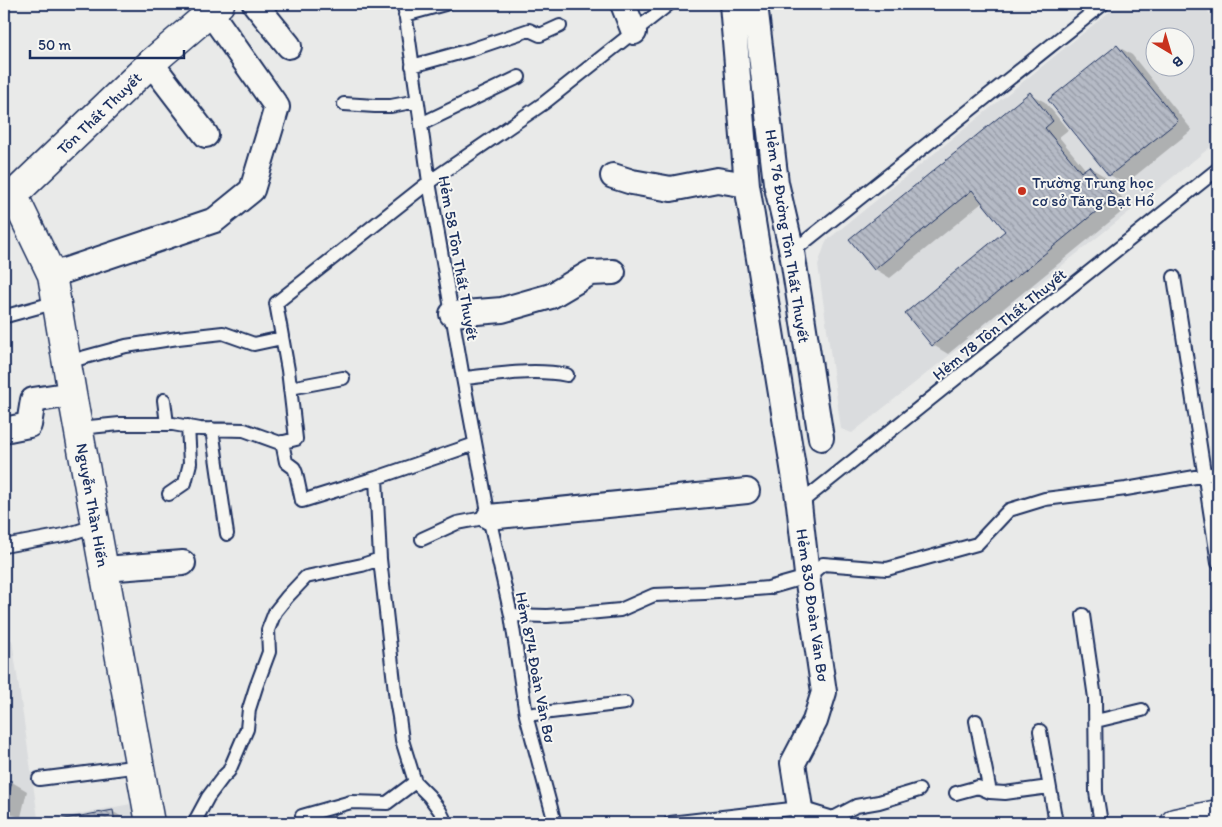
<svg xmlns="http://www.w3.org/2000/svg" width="1222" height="827" font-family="Itim,sans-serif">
	<defs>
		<pattern id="building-back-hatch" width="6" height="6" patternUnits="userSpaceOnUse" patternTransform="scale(1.25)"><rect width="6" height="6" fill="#b6bbc6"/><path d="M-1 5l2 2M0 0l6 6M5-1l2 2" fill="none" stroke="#9398a4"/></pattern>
	</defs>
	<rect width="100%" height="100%" fill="#e9eae9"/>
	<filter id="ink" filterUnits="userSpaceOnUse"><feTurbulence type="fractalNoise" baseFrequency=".02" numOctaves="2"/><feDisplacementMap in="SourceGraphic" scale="10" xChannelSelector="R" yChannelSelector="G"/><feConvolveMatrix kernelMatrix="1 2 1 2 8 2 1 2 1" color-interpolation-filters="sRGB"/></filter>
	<g filter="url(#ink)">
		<path fill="#dadcde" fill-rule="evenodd" d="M1119,4H1202L1218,24V141L852,433L841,429L818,265L826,241ZM1154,38H1184V68H1154Z
			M12,640L38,818L10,823H4V641Z
			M131,804L135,823H29Z"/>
		<path fill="#0003" d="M1117,46L1132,55L1192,130L1125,184L1110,175Z
			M1030,94L1045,102L1068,130L1059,137L1086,170L1089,167L1104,176L1129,206L948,354L933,345L1007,231L983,202L890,278L875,269Z
			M4,780L12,782L27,791L21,817L4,813Z
			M112,811L132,823H49Z"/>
		<path fill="url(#building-back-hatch)" stroke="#1b2f5e" d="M1117,45L1178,121L1109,176L1048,100Z
			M1030,92L1053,121L1045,128L1081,172L1089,166L1114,197L932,346L905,313L1005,231L972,190L874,270L849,239Z
			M4,779L12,781L6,809H4Z
			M113,810L115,823H43Z"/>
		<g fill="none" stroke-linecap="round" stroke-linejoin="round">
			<defs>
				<path id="service" d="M404,4L429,182L452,314L463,378L489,517L511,615L526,715L555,823
					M405,15L445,4
					M412,66L470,50L529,30L540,35L560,26
					M344,104L375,106H391L417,101
					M421,124L519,77
					M792,252L1103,4
					M1174,277L1218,563
					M6,316L57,302
					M67,362L126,346L178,338L223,333L254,344L282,338
					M463,378C497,375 533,368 567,375
					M290,388L343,378
					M164,400L167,424
					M79,428L120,424H173L200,429L244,430L280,443L296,439L288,370L276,303L429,182L544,103L669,4
					M212,429L227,534
					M282,442L286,462L294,468L296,473L302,501L376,478L475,444
					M376,478L380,559L396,700L399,717L402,740L415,782L429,796L440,811L446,823
					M169,494L185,483L190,463L188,426
					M799,504L1218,169
					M422,539L457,523L489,517
					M4,546L69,534L97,525
					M511,615L547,616L588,613L620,610L654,595L705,593L768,588L807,577L823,564L887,569L977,544L1009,510L1045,499L1126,489L1218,473
					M1083,615L1095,698L1096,792L1101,823
					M526,715L625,703
					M976,721L990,792L1005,793L1049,787
					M1096,721L1142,710
					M1040,731L1056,823
					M39,779L140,766
					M956,793L978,787L990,792
					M833,818L856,806L879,802L919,790
					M194,823L208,797L223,777L229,771L247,729L249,709L256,687L269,652L268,630L275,612L287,597L306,577L362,565L380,559
					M303,823L302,816L351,802L387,803L415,782
					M670,823L800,808L833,818"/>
				<path id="minor" d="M255,4L289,46
					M623,4L634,32
					M732,4L747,185L799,504L808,583L824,692L815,721L793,763L800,808
					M755,4L776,183L792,252L821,438
					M151,63L206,135
					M613,176L632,182L671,189L717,180L747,185
					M52,275L215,220L252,190L277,107L210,12
					M452,314L502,310L551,296L590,273L613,272
					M4,430L29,425L33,400L72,394
					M489,517L747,491
					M104,569L183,563"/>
				<path id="tertiary" d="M13,194L52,275L72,394L150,823
					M1175,823L1218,814"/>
				<path id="secondary" d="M4,204L151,63L220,4"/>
			</defs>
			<use href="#service" stroke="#1b2f5e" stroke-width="16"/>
			<use href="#minor" stroke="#1b2f5e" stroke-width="28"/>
			<use href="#tertiary" stroke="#1b2f5e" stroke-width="31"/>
			<use href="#secondary" stroke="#1b2f5e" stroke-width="31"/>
			<use href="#service" stroke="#f6f6f2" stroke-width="12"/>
			<use href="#minor" stroke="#f6f6f2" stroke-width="24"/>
			<use href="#tertiary" stroke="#f6f6f2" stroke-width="28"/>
			<use href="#secondary" stroke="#f6f6f2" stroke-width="28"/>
		</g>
	</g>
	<circle fill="#c8321e" stroke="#f6f6f2" stroke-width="2" cx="1022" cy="191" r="5"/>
	<g text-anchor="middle" stroke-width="4" stroke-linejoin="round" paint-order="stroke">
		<g font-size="16" fill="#1b2f5e" stroke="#f6f6f2">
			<text transform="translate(99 113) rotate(-44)" y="6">Tôn Thất Thuyết</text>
			<text transform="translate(788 236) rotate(81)" y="6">Hẻm 76 Đường Tôn Thất Thuyết</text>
			<text transform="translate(459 258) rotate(80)" y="6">Hẻm 58 Tôn Thất Thuyết</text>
			<text transform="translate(999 324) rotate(-39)" y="6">Hẻm 78 Tôn Thất Thuyết</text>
			<text transform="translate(93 505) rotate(80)" y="6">Nguyễn Thần Hiến</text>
			<text transform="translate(813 605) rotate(82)" y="6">Hẻm 830 Đoàn Văn Bơ</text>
			<text transform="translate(536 667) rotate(79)" y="6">Hẻm 874 Đoàn Văn Bơ</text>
		</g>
		<g font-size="16" fill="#1b2f5e" stroke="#f6f6f2" text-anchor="start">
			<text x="1032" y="188">Trường Trung học<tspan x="1032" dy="18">cơ sở Tăng Bạt Hổ</tspan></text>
		</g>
	</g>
	<rect width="1222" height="827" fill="none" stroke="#f6f6f2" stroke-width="20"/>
	<rect x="10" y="10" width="1202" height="807" fill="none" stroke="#1b2f5e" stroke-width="2" filter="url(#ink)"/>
	<g transform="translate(1170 52) rotate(142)"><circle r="24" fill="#f6f6f2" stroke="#9ea6b7"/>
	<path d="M0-4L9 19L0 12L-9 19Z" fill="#c8321e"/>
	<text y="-8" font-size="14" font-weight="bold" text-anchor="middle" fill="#1b2f5e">B</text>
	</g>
	<path d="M30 50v8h154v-8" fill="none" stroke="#1b2f5e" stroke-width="2.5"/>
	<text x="38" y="50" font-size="15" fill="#1b2f5e" stroke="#f6f6f2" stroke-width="4" paint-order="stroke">50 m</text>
</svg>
